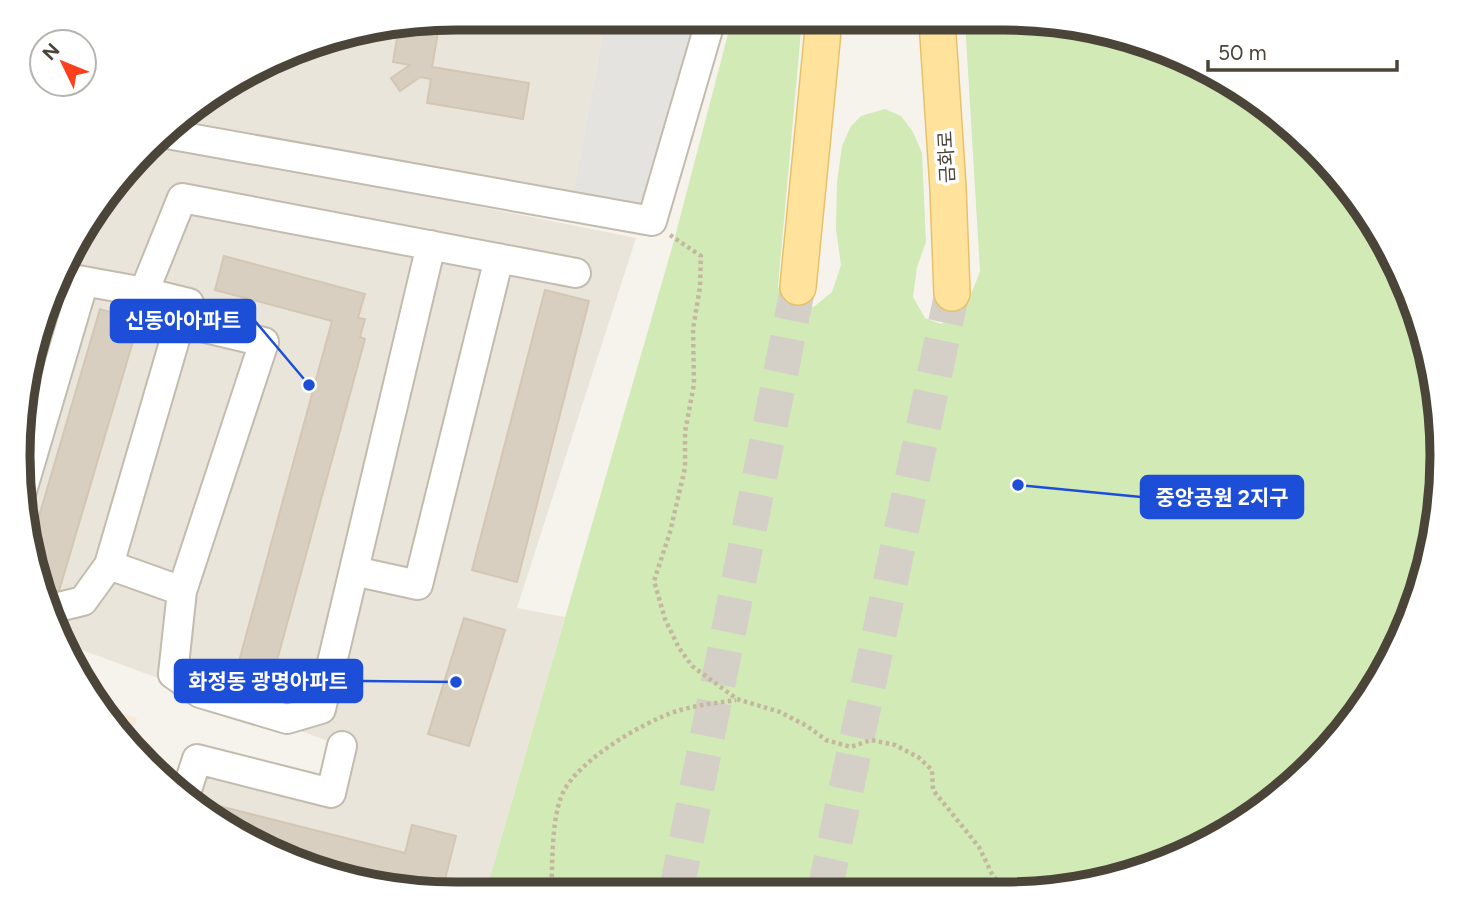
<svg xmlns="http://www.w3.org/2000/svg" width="1460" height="912" font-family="Figtree,'Noto Sans KR',sans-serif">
	<rect width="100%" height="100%" fill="#f6f3ec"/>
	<path fill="#eae5da" d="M456,18H577L603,33L573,193L182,120L212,92L315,41Z
		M158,142L636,238L517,608L565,617L486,891H399L288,861L189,804L197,759L331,793L341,746L66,644L33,570L18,456L41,315L108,189Z"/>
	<path fill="#f7ead8" d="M96,705L137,718L132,733L127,732L125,736Z"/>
	<path fill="#d2eab5" d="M732,19L802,20L778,286L784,303L797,312L815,306L832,292L841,265L836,229L837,182L842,146L851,126L861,116L885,109L901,116L913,132L922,153L926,242L917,267L913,297L925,318L941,324C967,309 970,298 980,271L965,21H1061L1171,51L1271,108L1384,237L1439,399L1427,570L1352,723L1271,804L1198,849L1033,894L486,891L673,244Z"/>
	<path fill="#e5e3e0" d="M577,18L702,19L649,195L641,203L630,205L573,193L603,33Z"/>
	<path fill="#d8cfc1" stroke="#d3c7b4" stroke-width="2" d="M440,20L432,67L529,83L523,119L427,103L431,79L420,77L400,91L391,78L410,65L393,62L399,27Z
		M224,256L365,294L358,318L365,319L360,337L365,339L270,686L235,676L332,321L215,290Z
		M545,290L589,301L517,582L472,570Z
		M100,309L139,321L59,591L39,585L33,570L30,547Z
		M464,618L505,630L469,746L428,734Z
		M215,805L405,853L412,825L456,836L442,891H399L288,861L211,817Z"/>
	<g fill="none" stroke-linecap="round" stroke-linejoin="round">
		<path stroke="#d4d0c8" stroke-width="35" stroke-dasharray="35 18" stroke-linecap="butt" d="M676,892L798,287
			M824,893L952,293"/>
		<defs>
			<path id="minor" d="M167,134L652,221L711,19
				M61,277L144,292L189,303L180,322L109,565L182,591L264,342L180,322
				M144,292L182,198L576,273
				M22,491L84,281
				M354,571L418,585L499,258
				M182,591L173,674L200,693L287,719L321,709L431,245
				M50,609L83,601L109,565
				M184,799L197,759L331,793L342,746"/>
			<path id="major" d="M937,20L948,188L952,293
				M798,287L824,20"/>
		</defs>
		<use href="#minor" stroke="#c2bbae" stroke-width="32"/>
		<use href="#major" stroke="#e6c16a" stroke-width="38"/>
		<path stroke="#c4b79f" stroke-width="4.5" stroke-dasharray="3.5 3.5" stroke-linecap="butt" d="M670,235L701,256L700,287L693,329L694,384L685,432V468L670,532L654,581L665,619L679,648L692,666L737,699L780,712L807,726L826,740L851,747L871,740L895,745L918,757L932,770L933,790L979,847L993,876L1011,893
			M551,891C553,862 551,829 560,800C570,764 643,722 677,711C696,705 717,703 736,700"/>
		<use href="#minor" stroke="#fff" stroke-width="28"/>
		<use href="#major" stroke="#ffe39c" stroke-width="35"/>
	</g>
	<g text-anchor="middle" stroke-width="7" stroke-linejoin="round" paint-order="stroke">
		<g font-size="19" fill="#4b4439" stroke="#fff">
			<text transform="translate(946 157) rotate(-93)" y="7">금화로</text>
		</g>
	</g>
	<path d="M0 0H1460V912H0ZM456 30H1004A426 426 0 0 1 1430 456V456A426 426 0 0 1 1004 882H456A426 426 0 0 1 30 456V456A426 426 0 0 1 456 30Z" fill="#fff" fill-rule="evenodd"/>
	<path fill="none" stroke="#4b4439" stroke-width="9" d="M456 30H1004A426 426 0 0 1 1430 456V456A426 426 0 0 1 1004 882H456A426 426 0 0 1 30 456V456A426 426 0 0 1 456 30Z"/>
	<path fill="none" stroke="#1d4ed8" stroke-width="2.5" d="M309 385L255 321M1018 485L1141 497M456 682L362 681"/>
	<g fill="#1d4ed8" stroke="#fff" stroke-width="2.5">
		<circle cx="309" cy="385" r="7"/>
		<circle cx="1018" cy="485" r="7"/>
		<circle cx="456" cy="682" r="7"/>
	</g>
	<g fill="#1d4ed8" stroke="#1d4ed8" stroke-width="2.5">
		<rect x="111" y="300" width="144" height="42" rx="7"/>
		<rect x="1141" y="476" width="162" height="42" rx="7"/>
		<rect x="175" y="660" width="187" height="42" rx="7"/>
	</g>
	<g font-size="21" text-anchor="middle" font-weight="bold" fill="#fff">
		<text x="183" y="328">신동아아파트</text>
		<text x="1222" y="505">중앙공원 2지구</text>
		<text x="268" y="689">화정동 광명아파트</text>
	</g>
	<g transform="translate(63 63) rotate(313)"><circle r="33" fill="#ffffff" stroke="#b7b4b0" stroke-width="2"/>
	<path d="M0-5L12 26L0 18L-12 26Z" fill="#fc3f1d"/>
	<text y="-10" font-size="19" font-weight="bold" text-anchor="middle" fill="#4b4439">N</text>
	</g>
	<path d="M1208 60v10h189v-10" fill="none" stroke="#4b4439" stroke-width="3.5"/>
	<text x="1218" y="60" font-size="21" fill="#4b4439" stroke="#ffffff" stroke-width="5" paint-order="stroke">50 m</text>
</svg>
